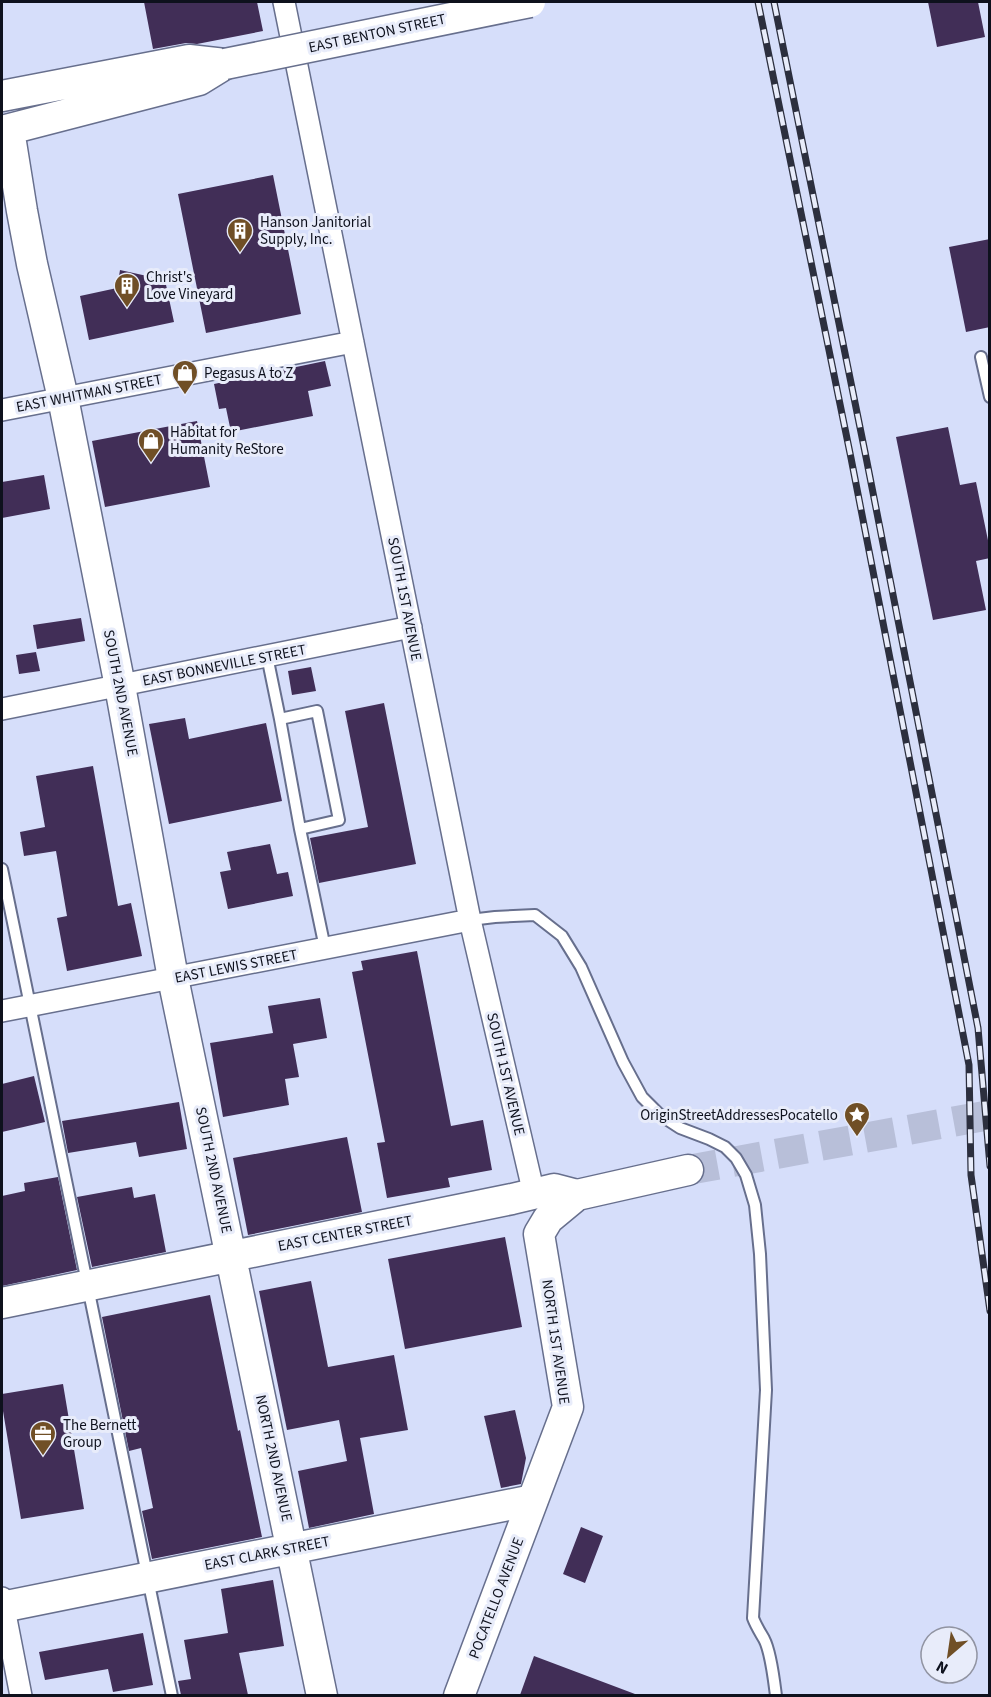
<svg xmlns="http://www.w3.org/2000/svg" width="991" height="1697" font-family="'Source Sans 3',sans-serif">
	<rect width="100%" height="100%" fill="#d6defa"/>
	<path fill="#412e57" d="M144,2H257L263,31L197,44L186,43L153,49Z
		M928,2H978L985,37L937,47Z
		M273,175L301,314L206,333L178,194Z
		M990,239V327L966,332L949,247Z
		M120,270L165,280L174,322L89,340L80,296L117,288Z
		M325,361L331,386L308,391L313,416L231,432L226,408L219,409L214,384Z
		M197,421L210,487L105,507L92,441Z
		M948,427L960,485L976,482L990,550V558L976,561L986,610L933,620L896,437Z
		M44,475L50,509L2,518V482Z
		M81,618L85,641L37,649L33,625Z
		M36,652L40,671L19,674L16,655Z
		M311,667L316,691L292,695L288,671Z
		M384,703L416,864L319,883L310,838L368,827L345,711Z
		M185,718L189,739L266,723L282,801L169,824L149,724Z
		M93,766L118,906L131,903L142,956L67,971L57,918L67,916L56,851L24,856L20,832L45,827L36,776Z
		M270,844L277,874L288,872L293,896L228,909L220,872L231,870L227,852Z
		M417,951L451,1126L483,1120L492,1170L448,1178L450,1187L387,1198L377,1143L385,1142L352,972L363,970L361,961Z
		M320,998L327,1038L293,1044L299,1077L285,1079L289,1105L223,1117L210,1043L273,1033L268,1006Z
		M34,1076L45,1122L2,1132V1084Z
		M179,1102L187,1149L139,1157L136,1142L68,1153L62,1121Z
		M347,1137L362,1212L248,1235L233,1158Z
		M58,1177L77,1270L2,1286V1196L25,1191L24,1183Z
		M132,1187L134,1198L155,1194L166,1252L92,1267L77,1197Z
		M505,1237L522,1327L405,1349L388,1259Z
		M311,1281L328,1367L394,1355L408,1430L360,1438L374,1514L309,1528L298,1471L347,1461L339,1420L287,1430L259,1291Z
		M210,1295L238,1431L240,1430L262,1537L152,1559L142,1511L153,1508L141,1448L129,1451L102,1317Z
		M63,1384L84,1509L21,1519L2,1405V1394Z
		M515,1410L526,1458L521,1484L501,1488L484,1416Z
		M581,1527L603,1536L585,1583L563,1574Z
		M273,1580L284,1646L239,1653L248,1695H181L178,1681L191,1679L184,1640L228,1633L221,1589Z
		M143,1633L153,1685L113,1692L108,1669L45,1680L39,1652Z
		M534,1656L635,1694V1695H520Z"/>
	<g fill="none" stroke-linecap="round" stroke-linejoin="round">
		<path stroke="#b8bfd9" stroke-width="30" stroke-dasharray="30 15" stroke-linecap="butt" d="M688,1170L990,1115"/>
		<defs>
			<path id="lane" d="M981,357L990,397
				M267,656L280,719
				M300,829L339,820L317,711L280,719L300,829L325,948
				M2,869L172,1696
				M470,920L495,917L535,915L562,936L581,967L623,1062L642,1097L660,1115L680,1128L709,1139L725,1147L736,1158L746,1175L755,1205L760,1254L766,1390L753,1618C756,1626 760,1632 764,1639C771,1652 774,1680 776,1696"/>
			<path id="street" d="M284,2L470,920L534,1194
				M2,410L353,342
				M2,709L411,627
				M2,1011L470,920
				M2,1598L21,1696"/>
			<path id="secondary" d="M2,96L189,60L225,64
				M9,130L22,211L32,264L63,398L120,686L173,978L322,1696
				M2,131L199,80L225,64
				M2,1303L512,1199L554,1189L577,1195L688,1170
				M2,1607L533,1500
				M459,1696L568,1407L539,1234L548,1219L577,1195"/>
		</defs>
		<use href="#lane" stroke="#676f8d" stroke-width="14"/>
		<use href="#street" stroke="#676f8d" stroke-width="24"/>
		<use href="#secondary" stroke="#676f8d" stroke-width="33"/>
		<use href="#lane" stroke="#fff" stroke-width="10"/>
		<use href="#street" stroke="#fff" stroke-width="21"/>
		<use href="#secondary" stroke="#fff" stroke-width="30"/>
		<defs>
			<path id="rail" d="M758,2L851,458L969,1065L971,1175L990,1311
				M774,2L866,457L978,1028L990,1166"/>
		</defs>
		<use href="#rail" stroke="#2c2f3e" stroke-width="7"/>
		<use href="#rail" stroke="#e8ecfa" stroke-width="4.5" stroke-dasharray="14" stroke-linecap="butt"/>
		<defs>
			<path id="secondary-bridge" d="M225,64L530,2"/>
		</defs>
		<use href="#secondary-bridge" stroke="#676f8d" stroke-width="33" stroke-linecap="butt"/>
		<use href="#secondary-bridge" stroke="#fff" stroke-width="30"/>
	</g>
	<defs>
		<symbol id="building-pin" viewBox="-11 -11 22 30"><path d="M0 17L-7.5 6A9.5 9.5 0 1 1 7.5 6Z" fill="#704f26" stroke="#e8ecfa"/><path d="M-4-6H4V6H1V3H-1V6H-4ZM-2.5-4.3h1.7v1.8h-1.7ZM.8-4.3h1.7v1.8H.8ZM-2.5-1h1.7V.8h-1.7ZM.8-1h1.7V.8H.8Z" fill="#fff"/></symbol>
		<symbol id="shop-pin" viewBox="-11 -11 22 30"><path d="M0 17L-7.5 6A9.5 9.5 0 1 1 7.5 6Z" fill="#704f26" stroke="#e8ecfa"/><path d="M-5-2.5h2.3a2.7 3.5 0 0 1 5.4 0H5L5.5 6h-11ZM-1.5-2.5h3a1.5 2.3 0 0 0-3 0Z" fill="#fff"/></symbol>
		<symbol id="sight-pin" viewBox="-11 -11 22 30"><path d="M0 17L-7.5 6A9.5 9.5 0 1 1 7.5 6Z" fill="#704f26" stroke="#e8ecfa"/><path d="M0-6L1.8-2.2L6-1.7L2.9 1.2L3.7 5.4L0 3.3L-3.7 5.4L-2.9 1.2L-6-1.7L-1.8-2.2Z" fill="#fff"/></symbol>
		<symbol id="office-pin" viewBox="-11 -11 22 30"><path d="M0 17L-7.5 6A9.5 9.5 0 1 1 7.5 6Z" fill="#704f26" stroke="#e8ecfa"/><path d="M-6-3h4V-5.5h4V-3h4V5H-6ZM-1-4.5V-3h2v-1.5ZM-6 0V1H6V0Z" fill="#fff"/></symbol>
	</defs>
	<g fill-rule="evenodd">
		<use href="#building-pin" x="225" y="216" width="30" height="40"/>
		<use href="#building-pin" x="112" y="271" width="30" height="40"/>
		<use href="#shop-pin" x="170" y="358" width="30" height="40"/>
		<use href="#shop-pin" x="136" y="426" width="30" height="40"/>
		<use href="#sight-pin" x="842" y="1100" width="30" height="40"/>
		<use href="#office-pin" x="28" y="1419" width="30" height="40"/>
	</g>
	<g text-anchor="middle" stroke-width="6" stroke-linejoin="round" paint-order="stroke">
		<g font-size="15" fill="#0e111d" stroke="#e8ecfa">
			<text transform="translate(377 33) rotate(-12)" y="5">EAST BENTON STREET</text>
			<text transform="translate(89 393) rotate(-11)" y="5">EAST WHITMAN STREET</text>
			<text transform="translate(405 599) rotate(79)" y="5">SOUTH 1ST AVENUE</text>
			<text transform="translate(224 665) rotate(-11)" y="5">EAST BONNEVILLE STREET</text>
			<text transform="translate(121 693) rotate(79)" y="5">SOUTH 2ND AVENUE</text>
			<text transform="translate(236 966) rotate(-11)" y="5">EAST LEWIS STREET</text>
			<text transform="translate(506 1074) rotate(77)" y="5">SOUTH 1ST AVENUE</text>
			<text transform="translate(214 1170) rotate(78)" y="5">SOUTH 2ND AVENUE</text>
			<text transform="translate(345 1233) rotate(-11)" y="5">EAST CENTER STREET</text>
			<text transform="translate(556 1342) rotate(82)" y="5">NORTH 1ST AVENUE</text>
			<text transform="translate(274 1458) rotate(78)" y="5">NORTH 2ND AVENUE</text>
			<text transform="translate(267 1553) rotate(-11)" y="5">EAST CLARK STREET</text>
			<text transform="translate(496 1598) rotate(-69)" y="5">POCATELLO AVENUE</text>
		</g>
		<g font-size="15" fill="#0e111d" stroke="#e8ecfa" text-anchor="start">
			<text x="260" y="227">Hanson Janitorial<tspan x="260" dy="17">Supply, Inc.</tspan></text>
			<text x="146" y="282">Christ's<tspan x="146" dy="17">Love Vineyard</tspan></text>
			<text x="204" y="378">Pegasus A to Z</text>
			<text x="170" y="437">Habitat for<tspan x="170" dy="17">Humanity ReStore</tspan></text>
			<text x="838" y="1120" text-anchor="end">OriginStreetAddressesPocatello</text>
			<text x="63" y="1430">The Bernett<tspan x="63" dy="17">Group</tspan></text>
		</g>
	</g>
	<rect width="991" height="1697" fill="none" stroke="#0e111d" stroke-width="6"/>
	<g transform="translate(949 1655) rotate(209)"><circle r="28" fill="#e8ecfa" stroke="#9194a2" stroke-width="1.5"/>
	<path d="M0-4.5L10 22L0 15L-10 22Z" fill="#704f26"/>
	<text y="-9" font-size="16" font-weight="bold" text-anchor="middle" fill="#0e111d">N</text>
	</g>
</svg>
